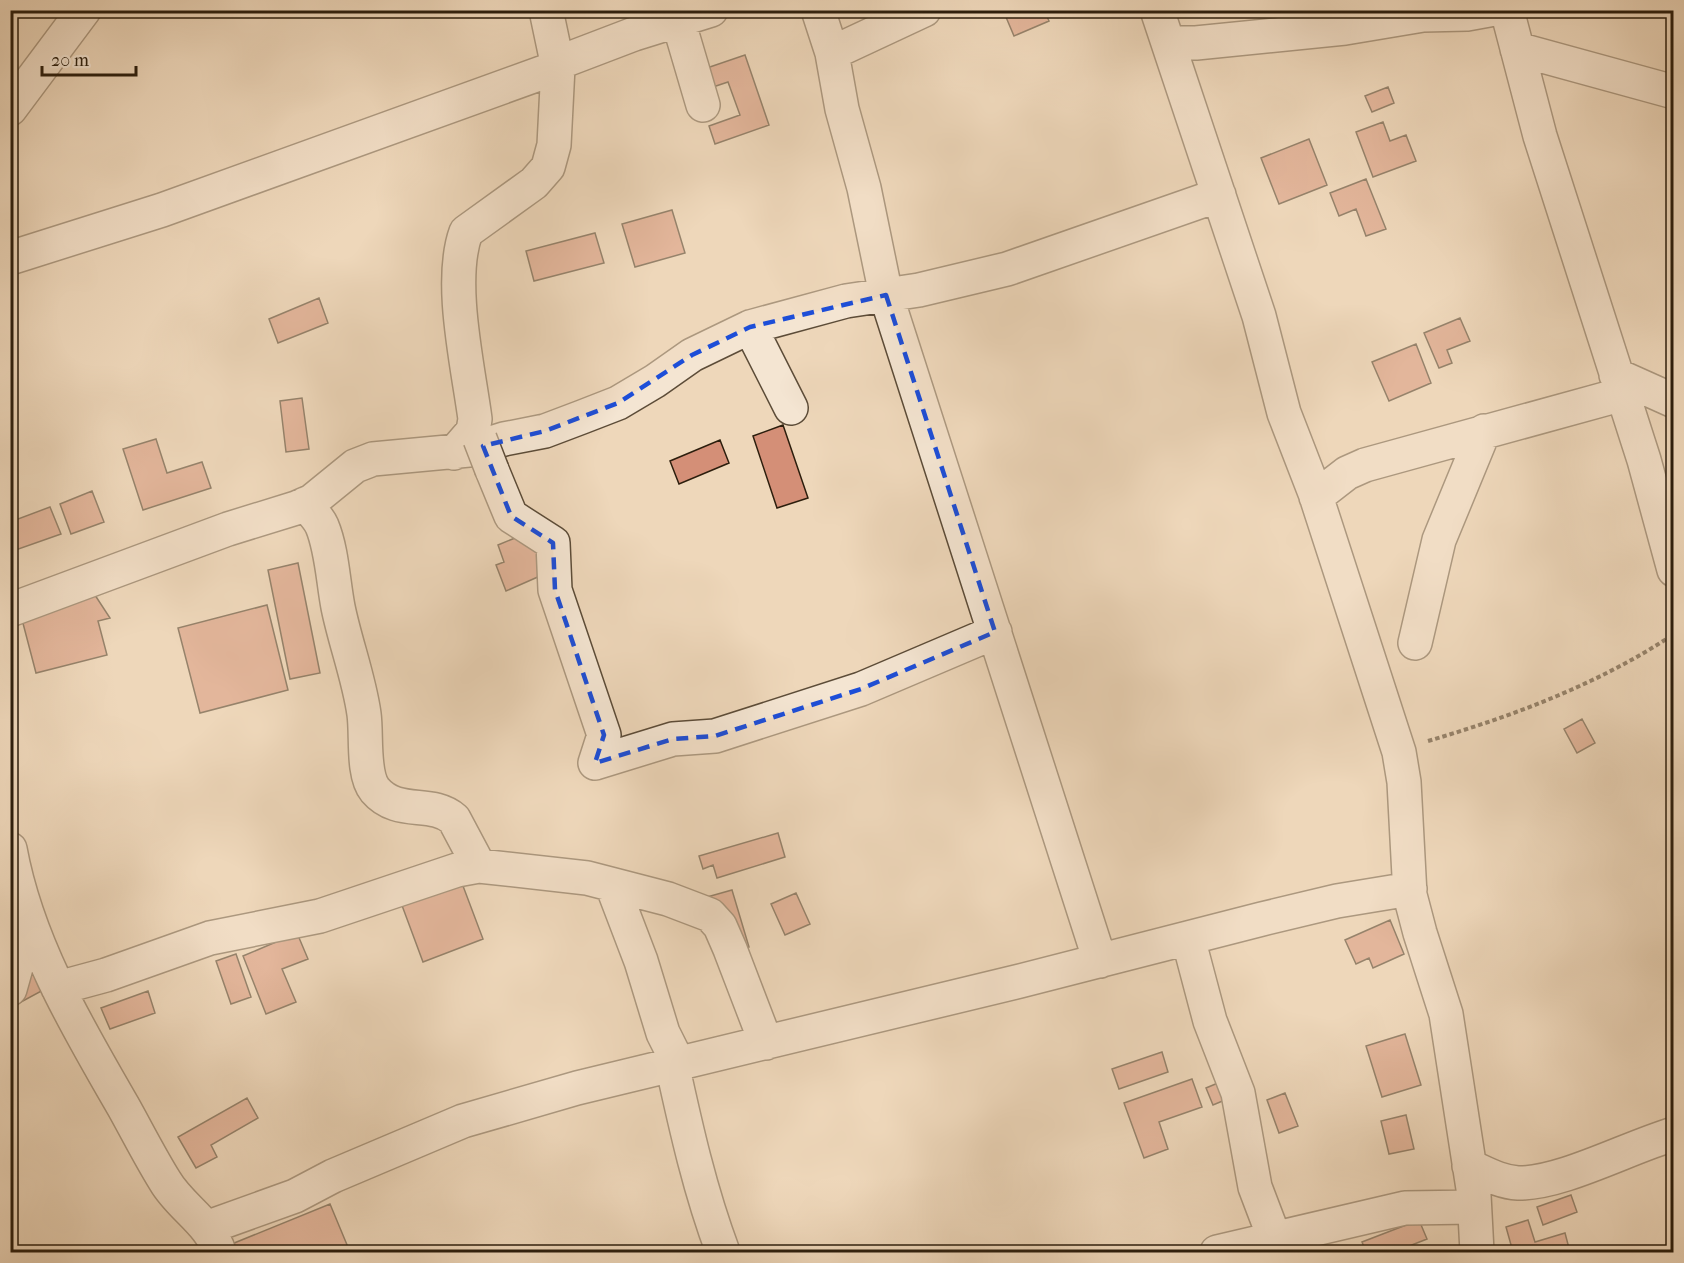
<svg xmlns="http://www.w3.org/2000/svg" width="1684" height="1263" font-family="'IM FELL French Canon',serif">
	<rect width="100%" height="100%" fill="#eed7ba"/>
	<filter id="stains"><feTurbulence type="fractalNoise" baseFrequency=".00333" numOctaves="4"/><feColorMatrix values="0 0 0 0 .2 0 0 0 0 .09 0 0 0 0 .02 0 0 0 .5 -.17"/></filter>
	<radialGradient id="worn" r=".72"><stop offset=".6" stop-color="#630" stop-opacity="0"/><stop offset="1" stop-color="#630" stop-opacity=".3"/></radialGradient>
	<path fill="#d48f77" stroke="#2c1e0d" stroke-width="1.5" d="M1003,10H1044L1049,21L1014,36Z
		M745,55L769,125L715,144L709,126L740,115L728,82L707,89L701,70Z
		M1388,87L1394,103L1372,112L1365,96Z
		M1383,122L1390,141L1406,135L1416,161L1373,177L1356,132Z
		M1309,139L1327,185L1279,204L1261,158Z
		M1366,179L1386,229L1366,236L1356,209L1339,216L1330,193Z
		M672,210L685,253L635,267L622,224Z
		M595,233L604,263L534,281L526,251Z
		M319,298L328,323L278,343L269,319Z
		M1460,318L1470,341L1447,350L1452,363L1439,368L1424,333Z
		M1416,344L1431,383L1389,401L1372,362Z
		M302,398L309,449L286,452L280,401Z
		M783,425L808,498L777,508L753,436Z
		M156,439L167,473L202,462L211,488L143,510L123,449Z
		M720,440L729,463L679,484L670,461Z
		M92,491L104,522L71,534L60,504Z
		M50,507L61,534L10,552V522Z
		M532,531L549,572L506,591L496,565L504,562L498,545Z
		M298,563L320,673L290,679L268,570Z
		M91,589L110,618L98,621L107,655L36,673L19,608Z
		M267,605L288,690L200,713L178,628Z
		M1582,719L1595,743L1577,753L1564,729Z
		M778,833L785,857L717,878L713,865L703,869L699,856Z
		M457,870L483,939L423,962L397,892Z
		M732,890L749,947L725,954L707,897Z
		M796,893L810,924L785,935L771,904Z
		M1390,920L1404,954L1373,968L1369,958L1356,964L1345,940Z
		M10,922L47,988L10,1008Z
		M297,933L308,959L282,969L296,1002L266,1014L243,956Z
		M236,954L251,997L231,1004L216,961Z
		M148,991L155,1013L110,1029L101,1008Z
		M1405,1034L1421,1085L1382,1097L1366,1046Z
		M1162,1052L1168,1072L1119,1089L1112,1069Z
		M1237,1075L1244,1092L1213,1105L1206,1088Z
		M1192,1079L1202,1107L1159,1122L1168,1149L1144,1158L1124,1103Z
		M1285,1093L1298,1126L1279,1133L1267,1100Z
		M247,1098L258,1118L211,1145L217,1157L196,1168L178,1137Z
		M1406,1115L1414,1149L1389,1154L1381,1121Z
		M1571,1195L1577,1212L1543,1225L1537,1207Z
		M330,1204L350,1252H224L222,1248Z
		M1419,1220L1427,1239L1394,1252H1366L1362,1242Z
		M1528,1220L1535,1242L1565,1233L1570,1252H1513L1506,1227Z"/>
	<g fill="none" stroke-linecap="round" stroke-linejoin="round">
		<defs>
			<path id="minor" d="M818,10L832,53L842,109L864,188L886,295L1100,961
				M1157,10L1259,316L1284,413L1315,493L1399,752L1404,782L1410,895L1420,933L1446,1014L1474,1195L1477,1252
				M1507,10L1540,136L1644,460L1674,570
				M678,20L703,105
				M1168,43H1196L1345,28L1423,15L1467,14L1489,10
				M1517,49L1674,92
				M832,53L924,10
				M558,63L634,34L711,10
				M10,109L84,10
				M10,258L162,210L558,67
				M750,327L791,408
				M1616,375L1674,401
				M454,453L473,431L475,419C468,366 448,281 466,232L534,183L548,167L554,145L558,67L546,10
				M492,470L511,516L553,543L555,590L604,735L595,763
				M1316,497L1347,473L1365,465L1623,394
				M305,504C311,511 318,517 322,526C332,550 333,581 338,607C345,642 359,678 364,714C367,735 362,774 375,790C398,817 431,799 454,819L479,866
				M10,610L228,529L296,508L312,501L355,466L373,459L469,450L504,439L545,431L582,417L618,403L655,381L692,355L750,327L846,301L919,290L1007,269L1219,195
				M1415,643L1439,540L1484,431
				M595,763L673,739L715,736L861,689L995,632
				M10,849C27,942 76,1025 123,1106C137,1131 150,1157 165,1181C180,1207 211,1223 219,1252
				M612,885L641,961L663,1033L678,1063
				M1188,938L1210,1021L1238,1093L1255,1187L1274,1237
				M58,988L106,975L210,938L320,916L457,870L479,866L587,878L668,899L710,915L720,926L730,949L766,1043
				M10,989L17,964L21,926
				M672,1064C686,1128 700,1191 723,1252
				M1469,1166C1485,1173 1500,1182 1518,1183C1561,1184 1629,1147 1674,1134
				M206,1228L295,1196L333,1176L463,1121L577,1088L1020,981L1262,919L1337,901L1410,889
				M1217,1252L1405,1208L1474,1207"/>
		</defs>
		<use href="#minor" stroke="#5c4c38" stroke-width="36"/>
		<path stroke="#2c1e0d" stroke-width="4" stroke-dasharray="4.5 3" stroke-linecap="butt" d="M1428,741C1513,716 1599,684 1674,634"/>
		<use href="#minor" stroke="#f4e5d2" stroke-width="33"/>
		<defs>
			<path id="minor-bridge" d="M480,439L492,470"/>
		</defs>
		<use href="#minor-bridge" stroke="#5c4c38" stroke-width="36" stroke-linecap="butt"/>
		<use href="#minor-bridge" stroke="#f4e5d2" stroke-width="33"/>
	</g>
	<path d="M0 0H1684V1263H0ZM886,295L995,632L861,689L715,736L673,739L595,763L604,735L555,590L553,543L511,516L483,446L545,431L618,403L692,355L750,327Z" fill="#eed7ba" fill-opacity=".55" fill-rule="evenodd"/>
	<path fill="none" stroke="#1d4ed8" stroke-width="4.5" stroke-dasharray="12 8" stroke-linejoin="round" d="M886,295L995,632L861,689L715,736L673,739L595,763L604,735L555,590L553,543L511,516L483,446L545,431L618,403L692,355L750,327Z"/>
	<rect width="1684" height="1263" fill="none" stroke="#eed7ba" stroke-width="36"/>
	<rect x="12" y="12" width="1660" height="1239" fill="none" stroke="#2c1e0d" stroke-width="3"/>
	<rect x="18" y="18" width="1648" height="1227" fill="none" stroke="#2c1e0d" stroke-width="1.5"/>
	<path d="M42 66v9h94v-9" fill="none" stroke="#2c1e0d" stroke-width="3"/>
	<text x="51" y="66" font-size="18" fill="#2c1e0d" stroke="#f4e5d2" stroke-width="4.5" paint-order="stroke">20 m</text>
	<rect width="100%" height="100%" filter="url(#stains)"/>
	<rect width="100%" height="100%" fill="url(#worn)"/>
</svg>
